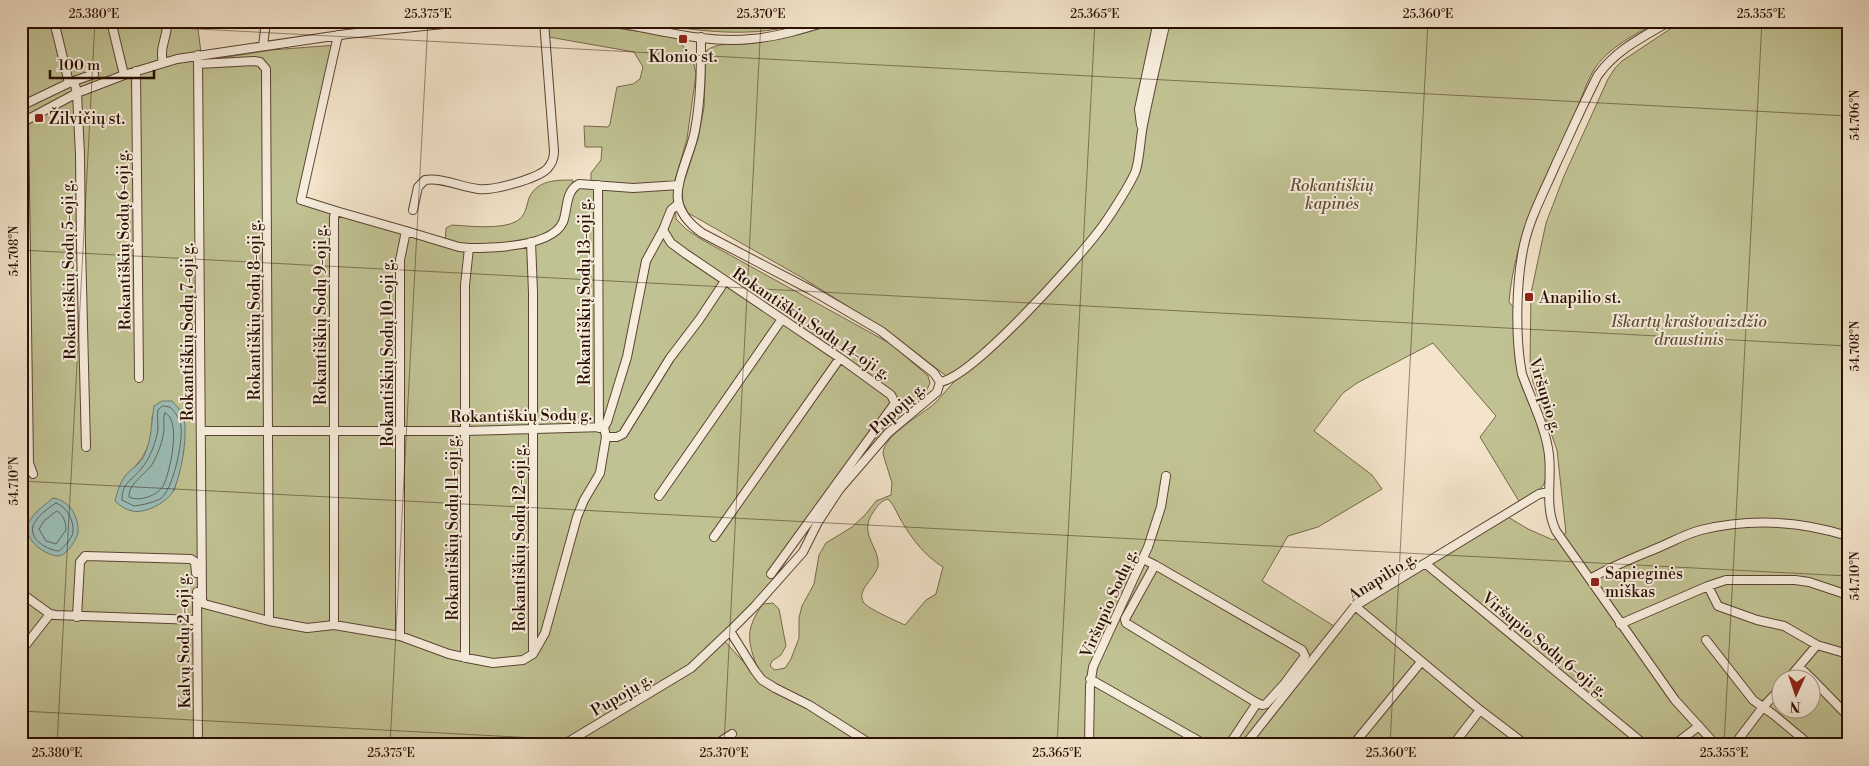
<svg xmlns="http://www.w3.org/2000/svg" width="1869" height="766" font-family="'Libre Bodoni',serif">
	<rect width="100%" height="100%" fill="#f3e4cb"/>
	<filter id="stains"><feTurbulence type="fractalNoise" baseFrequency=".004" numOctaves="4"/><feColorMatrix values="0 0 0 0 .2 0 0 0 0 .09 0 0 0 0 .02 0 0 0 .5 -.17"/></filter>
	<radialGradient id="worn" r=".72"><stop offset=".6" stop-color="#630" stop-opacity="0"/><stop offset="1" stop-color="#630" stop-opacity=".3"/></radialGradient>
	<path fill="#c1c293" stroke="#76684a" fill-rule="evenodd" d="M21,21H197L202,61L271,50L336,45L301,200L445,243L446,228L452,225C469,226 502,230 517,221C526,215 526,207 529,198C537,180 556,180 573,180L572,189L591,182V173L601,160L602,147H585L584,126L608,127L610,124L617,87L633,84L640,79L643,67L634,52L549,37L548,35V21H565L672,36L678,39L693,60L696,74L687,139L674,183L676,219L686,229L701,239L891,344L928,376L930,383L926,392L912,403L870,444L804,534L773,581L721,637L750,669H758C747,641 745,629 763,604L773,603L779,609L786,646L781,655L772,661L770,666L775,670L785,668L791,659L799,638V618L802,606L814,584L819,555L826,543L852,527L865,515L876,501L891,495L892,483L883,454C883,435 922,415 935,403C942,396 948,388 954,382L892,334L801,277L688,213L683,203L682,188L698,139L704,107L706,51C718,42 730,45 744,44C779,41 814,30 847,21H1660C1637,33 1607,48 1593,71C1584,87 1579,107 1571,123C1543,185 1515,233 1509,302L1515,309C1515,331 1513,356 1519,378C1527,404 1557,458 1544,484C1539,492 1527,498 1520,503L1480,437L1496,416L1433,343L1357,383L1343,393L1314,431L1372,475L1382,489L1318,527L1288,536L1262,581L1334,626L1355,602L1508,517L1528,529L1553,540L1566,533L1557,450L1533,382L1530,367L1531,293L1546,223L1564,176L1608,79L1615,68L1622,61L1682,21H1848V745H21ZM152,417L184,449L174,491L126,475C144,460 154,441 152,417ZM888,499C895,506 897,514 902,522C913,540 925,556 943,567L936,594L926,600L905,625C896,621 869,609 864,603C855,590 876,578 878,566C880,546 857,534 874,511C878,505 881,501 888,499ZM1782,678H1812V708H1782Z
		M634,21H810C751,41 694,30 634,21Z"/>
	<path fill="#9bbeb8" stroke="#6e786e" d="M162,401H172C175,405 180,409 182,413C190,427 181,479 172,493C165,503 145,514 132,511C125,509 120,506 115,501C117,492 120,483 125,476C131,468 139,466 144,456C152,439 151,424 154,406Z
		M53,498C69,500 79,516 78,532C77,540 65,557 57,556C43,554 22,539 29,522C34,512 45,505 53,498Z"/>
	<g fill="none" stroke-linecap="round" stroke-linejoin="round">
		<path stroke="#62665c" stroke-width="1" d="M163,406L170,407C176,413 180,419 181,427C183,442 173,491 160,499C152,503 142,505 134,506L122,500C121,484 133,479 141,469C150,459 156,442 158,429C158,423 157,417 158,410Z
			M165,413C182,419 170,473 163,486C157,496 139,502 129,497C128,484 146,474 153,463C158,453 163,441 164,429C164,423 163,418 165,413Z
			M56,503C67,507 74,520 73,532C72,539 64,547 59,551C48,550 29,540 33,526C36,517 48,508 56,503Z
			M57,511C64,515 66,523 66,530L56,544L46,541L39,529L44,521Z"/>
		<defs>
			<path id="street" d="M54,21L69,83
				M111,21L124,75
				M606,21C653,28 703,44 751,39C777,37 803,29 829,21
				M1670,21C1643,37 1617,49 1598,75C1583,104 1570,134 1556,164C1545,190 1530,217 1524,245C1516,281 1515,338 1522,374C1531,399 1546,428 1549,455C1552,481 1544,506 1556,531L1675,700L1716,745
				M263,46L266,21
				M198,55L202,600L204,604L269,621L307,628L334,625L400,636L449,654L472,659L493,663L523,660L533,654L545,633L577,517L584,500L600,473L606,437L604,427
				M163,63C159,46 168,37 167,21
				M198,64L254,61L260,62L266,69L269,621
				M136,71L139,378
				M74,81L94,74
				M69,83L74,81L77,93L80,155L81,246L86,447
				M21,106L69,83
				M21,115L24,121L29,463L33,474
				M21,123L77,93L124,75L177,59L347,34L472,21
				M1141,125L1139,109L1158,21
				M598,185L599,428
				M413,210L418,187L425,180C441,177 461,187 478,189C493,191 536,179 547,169C552,164 554,158 554,151L544,21
				M336,211L406,231
				M663,230L671,243L686,254L840,358L891,395L895,403L771,574
				M531,242L533,292V652
				M940,382C972,378 1076,261 1098,232C1107,221 1132,182 1136,170C1140,156 1140,140 1143,125C1150,90 1158,56 1166,21
				M201,431H466L604,427L607,422L627,357L646,261L663,230L671,210L678,204
				M606,437H617L623,434L670,358L699,320L725,281
				M659,496L782,319
				M714,537L840,358
				M1143,559L1155,565L1125,619L1126,623L1257,703
				M1426,564L1645,745
				M1155,565L1302,650L1305,656L1285,683L1266,704L1262,705L1257,703L1229,745
				M1590,579C1610,567 1633,558 1655,549C1670,543 1685,534 1701,530C1750,518 1800,521 1848,536
				M1708,586L1718,606L1757,620L1784,626L1817,645
				M197,592L198,745
				M21,593L50,614L55,615L197,620
				M1355,606L1480,710L1526,745
				M77,617L80,562L85,556L191,559L195,562L196,573
				M1620,624L1708,586L1726,580H1795L1809,582L1848,595
				M334,625V217L336,211L301,200L338,35
				M730,631L755,671L762,680L775,688L809,705L872,745
				M400,636V260L406,231L459,247L469,248C492,248 552,247 563,222C568,209 565,191 579,184L633,188L679,185
				M1706,640L1753,700L1774,715L1810,745
				M21,651L50,614
				M465,658V285L469,248
				M1799,667L1811,678
				M1789,678L1817,645L1848,654
				M1090,679L1206,745
				M1812,679L1848,716
				M563,745L691,668L730,631L755,606L803,552L818,522L839,490L888,433L937,392L940,382L934,373L881,331L811,290L702,233C691,225 680,215 678,200C675,181 692,150 695,130C701,99 701,68 701,37
				M715,745L732,734
				M961,745H977
				M1089,745L1090,686L1093,667L1148,547L1161,507L1166,476
				M1245,745L1355,606L1539,494L1549,492
				M1353,745L1421,662
				M1453,745L1480,710
				M1674,745L1699,726
				M1734,745L1763,707L1782,687"/>
		</defs>
		<use href="#street" stroke="#5c4433" stroke-width="10"/>
		<use href="#street" stroke="#f7eddd" stroke-width="8"/>
	</g>
	<path fill="none" stroke="#2a0f00" stroke-width="1" stroke-opacity="0.45" d="M46,21L1848,116M21,250L1848,346M21,481L1848,576M21,711L669,745M57,745L95,21M390,745L428,21M724,745L761,21M1057,745L1095,21M1390,745L1428,21M1724,745L1762,21"/>
	<g fill="#8f2418" stroke="#f7eddd" stroke-width="2">
		<rect x="678" y="34" width="10" height="10" rx="2.5"/>
		<rect x="34" y="113" width="10" height="10" rx="2.5"/>
		<rect x="1524" y="292" width="10" height="10" rx="2.5"/>
		<rect x="1590" y="577" width="10" height="10" rx="2.5"/>
	</g>
	<g text-anchor="middle" stroke-width="4" stroke-linejoin="round" paint-order="stroke">
		<g font-size="16" fill="#2a0f00" stroke="#f7eddd" text-anchor="start">
			<text x="683" y="62" text-anchor="middle">Klonio st.</text>
			<text x="49" y="124">Žilvičių st.</text>
			<text x="1539" y="303">Anapilio st.</text>
			<text x="1605" y="579">Sapieginės<tspan x="1605" dy="18">miškas</tspan></text>
		</g>
		<g font-size="16" font-style="italic" fill="#5f4e33" stroke="#f7eddd">
			<text x="1332" y="191">Rokantiškių<tspan x="1332" dy="18">kapinės</tspan></text>
			<text x="1689" y="327">Iškartų kraštovaizdžio<tspan x="1689" dy="18">draustinis</tspan></text>
		</g>
		<g font-size="16" fill="#2a0f00" stroke="#f7eddd">
			<text transform="translate(123 240) rotate(-91)" y="6">Rokantiškių Sodų 6-oji g.</text>
			<text transform="translate(68 270) rotate(-91)" y="6">Rokantiškių Sodų 5-oji g.</text>
			<text transform="translate(584 292) rotate(-90)" y="6">Rokantiškių Sodų 13-oji g.</text>
			<text transform="translate(254 310) rotate(-90)" y="6">Rokantiškių Sodų 8-oji g.</text>
			<text transform="translate(320 315) rotate(-90)" y="6">Rokantiškių Sodų 9-oji g.</text>
			<text transform="translate(812 323) rotate(34)" y="6">Rokantiškių Sodų 14-oji g.</text>
			<text transform="translate(187 332) rotate(-90)" y="6">Rokantiškių Sodų 7-oji g.</text>
			<text transform="translate(387 353) rotate(-90)" y="6">Rokantiškių Sodų 10-oji g.</text>
			<text transform="translate(1546 395) rotate(73)" y="6">Viršupio g.</text>
			<text transform="translate(897 408) rotate(-42)" y="6">Pupojų g.</text>
			<text transform="translate(521 415) rotate(-1)" y="6">Rokantiškių Sodų g.</text>
			<text transform="translate(452 528) rotate(-90)" y="6">Rokantiškių Sodų 11-oji g.</text>
			<text transform="translate(519 538) rotate(-90)" y="6">Rokantiškių Sodų 12-oji g.</text>
			<text transform="translate(1382 576) rotate(-32)" y="6">Anapilio g.</text>
			<text transform="translate(1108 603) rotate(-66)" y="6">Viršupio Sodų g.</text>
			<text transform="translate(183 641) rotate(-91)" y="6">Kalvų Sodų 2-oji g.</text>
			<text transform="translate(1545 644) rotate(39)" y="6">Viršupio Sodų 6-oji g.</text>
			<text transform="translate(621 694) rotate(-31)" y="6">Pupojų g.</text>
		</g>
	</g>
	<rect width="1869" height="766" fill="none" stroke="#f3e4cb" stroke-width="55"/>
	<g transform="translate(1796 694) rotate(183)"><circle r="24" fill="#f7eddd" stroke="#a59485"/>
	<path d="M0-4L9 19L0 12L-9 19Z" fill="#8f2418"/>
	<text y="-8" font-size="14" font-weight="bold" text-anchor="middle" fill="#2a0f00">N</text>
	</g>
	<path d="M50 70v8h104v-8" fill="none" stroke="#2a0f00" stroke-width="2.5"/>
	<text x="58" y="70" font-size="15" fill="#2a0f00" stroke="#f7eddd" stroke-width="4" paint-order="stroke">100 m</text>
	<rect x="28" y="28" width="1814" height="710" fill="none" stroke="#2a0f00" stroke-width="2"/>
	<g font-size="12" text-anchor="middle" fill="#2a0f00">
		<text x="94" y="18">25.380°E</text>
		<text x="428" y="18">25.375°E</text>
		<text x="761" y="18">25.370°E</text>
		<text x="1095" y="18">25.365°E</text>
		<text x="1428" y="18">25.360°E</text>
		<text x="1761" y="18">25.355°E</text>
		<text transform="translate(1855 115) rotate(-90)" y="4">54.706°N</text>
		<text transform="translate(14 251) rotate(-90)" y="4">54.708°N</text>
		<text transform="translate(1855 346) rotate(-90)" y="4">54.708°N</text>
		<text transform="translate(14 481) rotate(-90)" y="4">54.710°N</text>
		<text transform="translate(1855 576) rotate(-90)" y="4">54.710°N</text>
		<text x="57" y="757">25.380°E</text>
		<text x="391" y="757">25.375°E</text>
		<text x="724" y="757">25.370°E</text>
		<text x="1057" y="757">25.365°E</text>
		<text x="1391" y="757">25.360°E</text>
		<text x="1724" y="757">25.355°E</text>
	</g>
	<rect width="100%" height="100%" filter="url(#stains)"/>
	<rect width="100%" height="100%" fill="url(#worn)"/>
</svg>
